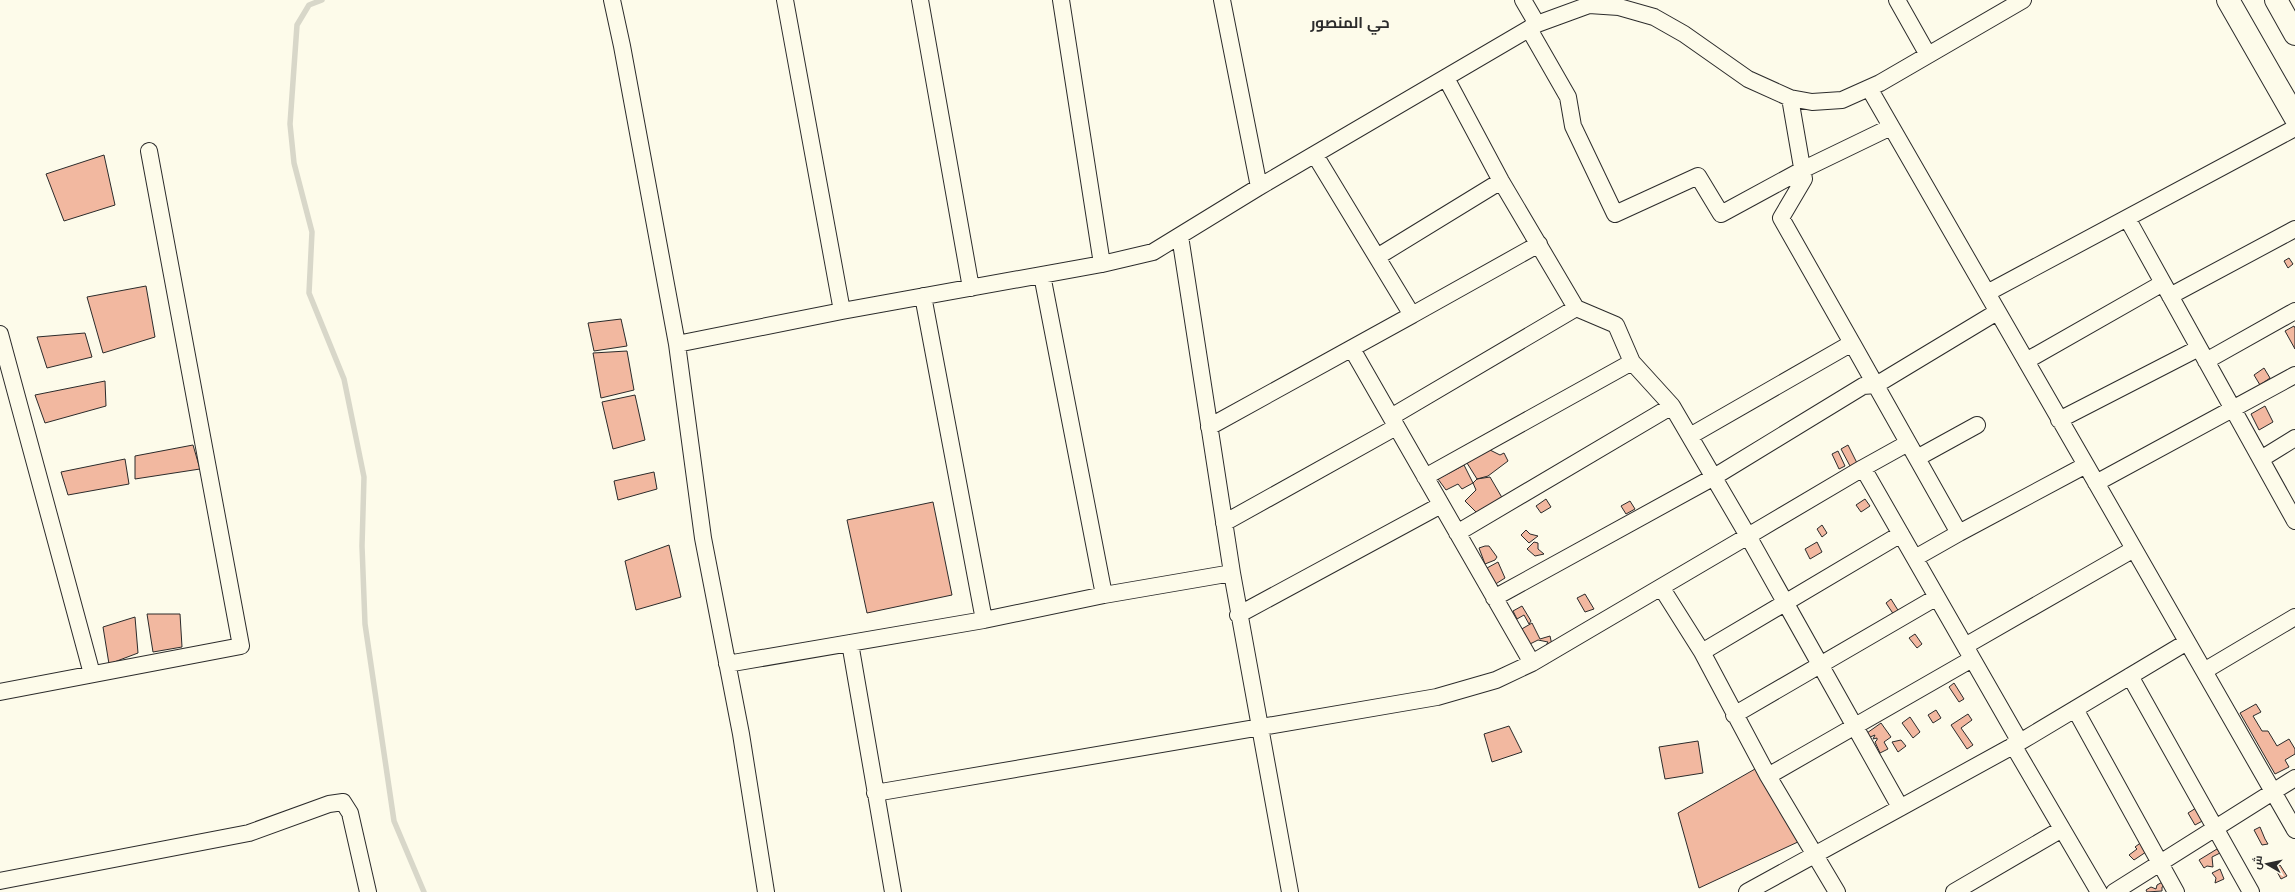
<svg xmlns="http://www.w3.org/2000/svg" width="2295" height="892" font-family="'PT Serif',Cairo,serif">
	<rect width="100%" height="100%" fill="#fdfbea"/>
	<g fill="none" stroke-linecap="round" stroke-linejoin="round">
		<path stroke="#d8d7c9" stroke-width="5.5" d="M322,0L309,5L297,25L290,124L294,163L312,232L309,293L344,379L364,477L362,546L365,624L394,821L424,892"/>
	</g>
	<path fill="#f2b8a0" stroke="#2b2b2b" d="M104,155L115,205L64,221L46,174Z
		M2289,258L2293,264L2288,268L2284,261Z
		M146,286L155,337L103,353L87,297Z
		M621,319L627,346L594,351L588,323Z
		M2294,326L2295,328V349L2285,331Z
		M85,333L92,357L47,368L37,337Z
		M627,351L634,390L601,398L593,353Z
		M2264,368L2270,378L2260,385L2254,375Z
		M105,381L106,406L45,423L35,395Z
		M635,395L645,440L613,449L602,402Z
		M2265,406L2273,422L2259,430L2251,414Z
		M193,445L200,469L135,479V456Z
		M1848,445L1857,463L1850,466L1841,449Z
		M1488,449L1500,455L1504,453L1508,461L1488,476L1477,479L1467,463Z
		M1838,451L1845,466L1839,469L1832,454Z
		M125,459L129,484L68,495L61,472Z
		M1464,465L1473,483L1462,489L1458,484L1446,490L1438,479Z
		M654,472L657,489L618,500L614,481Z
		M1490,477L1504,501L1479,515L1465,501L1476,490L1473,483L1477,479Z
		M1546,499L1551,507L1541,513L1536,506Z
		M1865,499L1870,506L1861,512L1856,505Z
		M1630,501L1635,509L1626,514L1621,506Z
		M933,502L952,595L867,613L847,520Z
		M1822,525L1827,533L1822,537L1817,529Z
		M1526,530L1530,534L1538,536L1529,543L1521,535Z
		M1534,542L1538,543V549L1544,554L1535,556L1527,549Z
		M1817,542L1822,552L1810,559L1805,549Z
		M669,545L681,597L636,610L625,561Z
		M1485,546H1489L1497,557L1495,560L1485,564L1479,548Z
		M1498,562L1505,578L1494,585L1487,568Z
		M1585,594L1594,609L1585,612L1577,598Z
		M1891,599L1901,615L1896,618L1886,603Z
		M1522,606L1531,621L1529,624L1524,615L1517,619L1513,611Z
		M147,614H180L182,647L153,652Z
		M135,617L138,653L109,664L103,627Z
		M1532,623L1540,639L1550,636L1552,645L1545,647L1548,642L1538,640L1528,645L1520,630Z
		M1915,634L1922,644L1917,648L1909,638Z
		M1954,683L1964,699L1959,702L1949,687Z
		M2256,704L2261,712L2253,716L2262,731H2268L2277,746L2289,739L2295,749V754L2285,760L2289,767L2275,774L2240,713Z
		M1936,710L1941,718L1933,723L1928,715Z
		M1968,714L1972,720L1961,728L1973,745L1967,749L1951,725Z
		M1910,717L1920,732L1913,738L1902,723Z
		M1881,723L1891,737L1884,742L1888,749L1880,753L1875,742L1877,740V738L1873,739L1875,735L1870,737L1867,733Z
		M1509,726L1522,752L1492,762L1484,734Z
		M1901,740L1906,746L1898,752L1892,742Z
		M1698,741L1703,773L1665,779L1659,747Z
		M1762,765L1800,841L1699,888L1678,813Z
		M2201,805L2208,818L2195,825L2188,813Z
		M2260,827L2265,839L2268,844L2262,845L2254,830Z
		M2143,841L2149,850L2134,860L2129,855L2137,849L2135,847Z
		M2217,849L2220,853L2212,857L2213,867L2207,866L2204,868L2199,860Z
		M2280,865L2287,876L2281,879L2275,868Z
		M2220,869L2224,879L2215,883L2216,878L2212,873Z
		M2166,880L2168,884L2162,887V891L2147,892L2146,890L2151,887L2156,889L2157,885Z"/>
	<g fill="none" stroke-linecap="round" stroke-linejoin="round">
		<defs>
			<path id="street" d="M612,0L622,46L677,344L703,538L741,734L766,892
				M785,0L842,311
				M920,0L971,288
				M1061,0L1102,264
				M1222,0L1259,187
				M1523,0L1537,24
				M1897,0L1928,55
				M1529,29L1568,97L1573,126L1615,214L1698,176L1721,214L1802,170L1891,127
				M1446,78L1501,181L1576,308L1616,325L1632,362L1672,406
				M2127,218L2295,521
				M1377,257L1501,181
				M1042,275L1104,595
				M1987,293L2295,128
				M923,296L984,620L1104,595L1232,573L1180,236
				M2170,296L2295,229
				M1412,315L1539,244
				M0,334L92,674
				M1852,343L1959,533L2086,465L1869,88
				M677,344L842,311L1102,264L1153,252L1259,187L1537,24L1589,5L1619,7L1654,17L1684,34L1748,79L1790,98L1812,102L1842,100L1880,83L2023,0
				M2026,361L2163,283
				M2206,361L2295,311
				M1391,417L1576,308
				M2059,420L2199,348
				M1209,427L1412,315L1315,155
				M1690,436L1852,343L1781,218L1804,179L1790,98
				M1917,458L1977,425
				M2261,459L2295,438
				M2086,465L2295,830
				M1863,468L1908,443
				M1425,477L1632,362
				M2096,483L2295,375
				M1224,523L1396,427
				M1457,533L1672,406L1748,536L1532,663
				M1915,558L1959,533
				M1232,573L1290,892
				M1661,587L1702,652L1768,776L1837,892
				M1494,598L1714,477L1863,386L1876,385L1997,312
				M1238,615L1441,505
				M850,643L893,892
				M1965,646L2134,549
				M1702,652L1901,534
				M727,664L984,620
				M2204,671L2295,617
				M2130,676L2251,892
				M0,692L241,646L149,151
				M2075,709L2176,892
				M1734,715L1937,597
				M2013,745L2099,892
				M1768,776L1972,659
				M875,793L1437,697L1496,680L1532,663L1352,349
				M1900,807L1748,536L1863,468L2020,742
				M0,881L249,833L329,804L343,802L350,813L368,892
				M1747,892L2020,742L2187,642
				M1954,892L2062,829
				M2114,892L2295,778"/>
			<path id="secondary" d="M2228,0L2295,117
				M2276,0L2295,34"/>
		</defs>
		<use href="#street" stroke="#2b2b2b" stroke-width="18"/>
		<use href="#secondary" stroke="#2b2b2b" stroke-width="24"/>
		<use href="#street" stroke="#fdfbea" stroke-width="16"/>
		<use href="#secondary" stroke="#fdfbea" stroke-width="22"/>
	</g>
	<g text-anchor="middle" stroke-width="3" stroke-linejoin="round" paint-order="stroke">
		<g font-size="15" font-weight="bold" fill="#2b2b2b" stroke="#fdfbea">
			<text x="1350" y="28">حي المنصور</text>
		</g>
	</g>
	<g transform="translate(2267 864) rotate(279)" stroke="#fdfbea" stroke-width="3" paint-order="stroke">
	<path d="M0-3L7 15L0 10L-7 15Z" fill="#2b2b2b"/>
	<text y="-6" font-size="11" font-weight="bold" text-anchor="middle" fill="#2b2b2b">ش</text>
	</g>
</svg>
